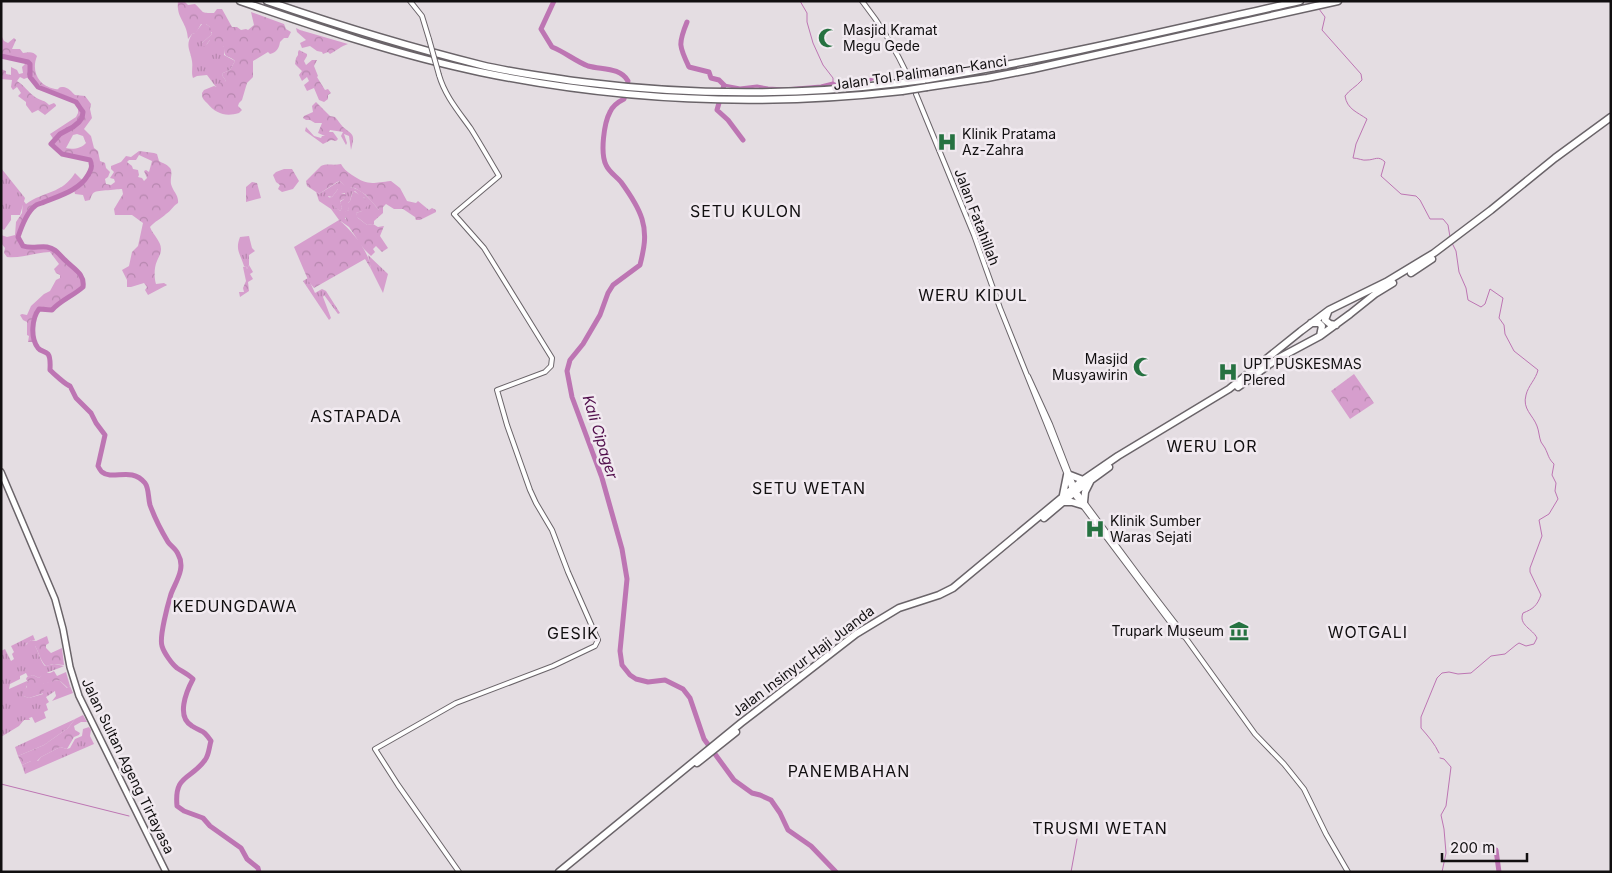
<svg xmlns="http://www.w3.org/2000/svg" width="1612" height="873" font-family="Inter,sans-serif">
	<defs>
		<pattern id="grass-tufts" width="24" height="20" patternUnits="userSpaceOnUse" patternTransform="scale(1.25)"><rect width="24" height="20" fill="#d69ecd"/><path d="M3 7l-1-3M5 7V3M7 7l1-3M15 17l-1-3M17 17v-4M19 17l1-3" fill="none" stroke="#b787af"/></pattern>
		<pattern id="forest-crowns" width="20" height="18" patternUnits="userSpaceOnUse" patternTransform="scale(1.25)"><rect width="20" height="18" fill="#d69ecd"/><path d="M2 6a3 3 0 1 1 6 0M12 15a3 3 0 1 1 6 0" fill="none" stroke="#b787af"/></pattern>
	</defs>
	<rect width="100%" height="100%" fill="#e4dde2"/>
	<path fill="url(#grass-tufts)" fill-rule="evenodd" d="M202,24H206L210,27V29L212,34L202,43V46L207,44L210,40H214L224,47V55L235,61L230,70L223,73L222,75L226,81L216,87L207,75L197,76L193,78C191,73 193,67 192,61C190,49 185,46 192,34L195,33Z
		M1,168L25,198L20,215H11V220L4,230L1,228Z
		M340,181C347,188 347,186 354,188C365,192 372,202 379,210H383V213L374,221V224L367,225L357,217L356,213L362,211L365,198L361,197L355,191L352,193L350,201L348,203L349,210L345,212V220H339L331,209L319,201L316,192L319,194L338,182ZM338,189H340L341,194L345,193L344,199L340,202L342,208L340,211L334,206L328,196L332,197Z
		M249,236L252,248L255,251L249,255V265L247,269L246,266H244C240,253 235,250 240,237Z
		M368,255L388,274L383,293L371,269Z
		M308,278L315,293L322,289L326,291L340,313L338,314L324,295L323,297L331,318L329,320L303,281Z
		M33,635L35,640H31L26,644L28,646H35C39,652 40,661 45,666L54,664L64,666C55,670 46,672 39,678L33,675L28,677L26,673L20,676V679L10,684L9,689L27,681L28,682L23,696L29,698L43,694L42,685L44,683L59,680L67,688L70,686L73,693L52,701L56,696L55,691L46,697L49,702L46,704L48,710L44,712L46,718L35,723L32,717L29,718L30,720H24L19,726L1,737V651L5,649L11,661L14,659L12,654L14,652L11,646Z
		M75,719L68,728L44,745L18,756L15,747Z
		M89,727L91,730L90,736L94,744L25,774L22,765L31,761H38L41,757L60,747L67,749L70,748L75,739L82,736L83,729Z"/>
	<path fill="url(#forest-crowns)" fill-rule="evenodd" d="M178,1H184L188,5L195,4C205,13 200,13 214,13L217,9H222L232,27H237L241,30L246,29L248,30L254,25L251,12L284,24L286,29L291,32L288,38H284L280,42C279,48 277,52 270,54L268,52L253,61V77L247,83L242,100L239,103L238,106L242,110L239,113C226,117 216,114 207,103C203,99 202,98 202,93L204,90L214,86L216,87L219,83L226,81L222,75L223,73L230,70L235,61C228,54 224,60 224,47L217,45L214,40H210L205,46H202V43L212,34V32L208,33L210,27L206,24H201L196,33L192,34L188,39C187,21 176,19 178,1Z
		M296,28L300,30L348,44C341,46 336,51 330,54L328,52L323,54L322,52L317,51L310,46L302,48L300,43L306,40L297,32Z
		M1,35L4,41L8,43L14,38L16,40L12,49H20L23,53C29,52 33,51 37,56C31,71 38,86 55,89C62,90 55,88 62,87C67,86 72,92 75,95L85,96L91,104L90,109L92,118L84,129L91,136L94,148L98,151L100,161L105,163L106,168L110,172L108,177L105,179L106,184L111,185L115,182L114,179L110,178L114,172L111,169V166L121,162L126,156L131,157L139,151L154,153L157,154L159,161C162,163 167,164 170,168C173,172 170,178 171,184C173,192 179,195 178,203C173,206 171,211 166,214C161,219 155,221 150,227C153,235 161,241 161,249C161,254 159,256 157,261C154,267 154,278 156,284L164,283L167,285L148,295L145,290L147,287L144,283L131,287H127V280L122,270L129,266L132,252L138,246L143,223L132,215H115L114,209L123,194L122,189C120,189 96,191 95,192C92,193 91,197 90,200L85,201L83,195L75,194L74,190C81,185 103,167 89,159C82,155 72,157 65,154C60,153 56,148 53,144C55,141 57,137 60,135C68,130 78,128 83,119C94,96 41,93 33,79C30,74 31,69 31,63L28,61L1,55ZM77,134L83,136L86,143C82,148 73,150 66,148L73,135ZM139,155L152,161L149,172L146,170L144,171L147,178L144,181L142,178L138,177L139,175L138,170L133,169L132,166L127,162L129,160H136Z
		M299,50L307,54V56L304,61L306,65L312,60H317L314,66L318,76L317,77L325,90L328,89L331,93L328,95V99L324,102L319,100L314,88L307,91L304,85L309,81L307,77L302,81L299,75L302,71L295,64L296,58L298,55V52Z
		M25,64H29V77L24,79L20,77L17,81C24,85 28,92 35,97C41,101 45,100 49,105L54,103L56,105V106L45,115L38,110L32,113L26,105V102L18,96L21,93L17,87L13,90L11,87L12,80L1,79V69L6,71V74L11,75V67L17,70L19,74L23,73L22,67Z
		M316,102L330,116L335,117C338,120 340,124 343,127C354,136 355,134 351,150L349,136L344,134L347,143L346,145L341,136L343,132L330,130L329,132H333L338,139L336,141L331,140L323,144L305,131L306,127L314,136L321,138L322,136H325L318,133L322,123H315L310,120H306L303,118L304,116L313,112L312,106Z
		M78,108L82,112C81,127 63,129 54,140L50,134L76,117L78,113Z
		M341,164C343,168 347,172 352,175C368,186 372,183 391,181L400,188L407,201L416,203L418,201L429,210L432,208L436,210V212L420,220H416L415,217L403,209H394L386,204L383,207V210H379L366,195L355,188L346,187L340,181L337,182L319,194L307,186L306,181L321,166C327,163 333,166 341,164Z
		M284,169H292L299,181L293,189L282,192L278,189L280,185L276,182L273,175L276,172Z
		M75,173L83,181L64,193L35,204L29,211L17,237L22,247C31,250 40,247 50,249C58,251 59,256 65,262C72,269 84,274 82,286C72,295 61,299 51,308C48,308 43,306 39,308C29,313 32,334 34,342H28L29,336L27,335V322L23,320L20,315L22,314L27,315L31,306L44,294L50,291L56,280L60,278V275L56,273L54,269L59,264L50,252C36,252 20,259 7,257L4,253L5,248L1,243V235L7,237L15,235L16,222L22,213L23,200L26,204C44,191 62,194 75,173Z
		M252,182L257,183L261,198L246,202V187Z
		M338,189H341V194H347L344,199L340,201L342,208L340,211L328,202L326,198L332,197Z
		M353,191C356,192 368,200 370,203L362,211L356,213L358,218L367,225L373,224L378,227L384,226L380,236L388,248L382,252L376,246L373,249L375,252L371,256L364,249L349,227L339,220L346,219L343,212L349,210L347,204L350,201Z
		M339,220C353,232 369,251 371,269L365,259L314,288L309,282L294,247Z
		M249,265L253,272L250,274L253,279L248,282L249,291L240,297L239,292H244L243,288L246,281L243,267L246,266L247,269Z
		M1354,374L1374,403L1350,419L1331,391Z
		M47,636L49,643L46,645V648L51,653L62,648L64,665L53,664L46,666C40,661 39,652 35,646H26L28,642L31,640L36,641Z
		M54,671L57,676L66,672L70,686L68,688L59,680L43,684L44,693L29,698L23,696L22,691L27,687L26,684L28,682L26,679L27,677L33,675L39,678L44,673H50Z
		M83,715L87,722H81L74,726L75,730L80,733L79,735L74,737L67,749L60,747L41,757L36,762L31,761L22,765L18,756L44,745L68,728L75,719Z"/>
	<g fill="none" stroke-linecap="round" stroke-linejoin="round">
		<path stroke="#bd75b3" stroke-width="1" d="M800,1L807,13V22L813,43L823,65L833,78V83L839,86L858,79L867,82
			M810,1H811
			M1319,9L1325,17L1322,30L1361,74L1362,80C1356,87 1349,90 1345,96C1347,109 1357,112 1367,119L1356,144L1353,158C1358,158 1363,161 1367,160C1375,160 1378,155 1385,162L1381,176L1401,194L1416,196L1420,200L1430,219H1443L1448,225L1450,237
			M1439,753C1435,744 1428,736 1421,728V717L1437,678L1442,673L1449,672L1458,674L1471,673L1491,656L1505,654L1516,645L1519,643L1526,646L1534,644L1537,638C1533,629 1518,625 1523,613C1533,609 1537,606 1541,595L1530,572V568L1542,536L1539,520L1549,514L1558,499L1555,491L1556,483L1552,475L1554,464C1548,458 1549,456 1545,448C1544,446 1542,444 1541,442C1539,437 1539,431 1537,426C1533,415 1522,409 1526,395C1528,386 1536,379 1538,370L1514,351L1505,334L1504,325L1499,318L1503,298L1490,289L1485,304L1481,307L1468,300L1466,288L1459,272L1456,251L1452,243
			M1440,758L1444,759L1451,767L1446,806L1441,815L1444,829L1446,853L1442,872
			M1,784L129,816
			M1071,872L1077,839"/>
		<path stroke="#bd75b3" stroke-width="3" d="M724,85L740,88L757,86L768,88L785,89L821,86L833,83L839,86
			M848,85L862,83L882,75"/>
		<path stroke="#bd75b3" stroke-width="5" d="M554,1L541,29L552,47C565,52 575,61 588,66C602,70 620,67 628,81L624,99C618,102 613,105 610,112C604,123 600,153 606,165C609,172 616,176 621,182C629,193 638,206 642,219C647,235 644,249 640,265L613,285L608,293L600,315L583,344L570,360L567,371L572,397L602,478L622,549L627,579L620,651L622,665L630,675L636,679L648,682L665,680L683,689L690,698L704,739L734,780L752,793L760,795L771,800L780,813L788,830L811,846L836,872
			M687,22C678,44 679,46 689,67L709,72L711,78L719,80L724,85L717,110L728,120L743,140
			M1,56L28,62L30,64V77L38,87L76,102L83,112L82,118L79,122L73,127L60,134L51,144L62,154L90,160C93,166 91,170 88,175C79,191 58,196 42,203C39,204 37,204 35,206C27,212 21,228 18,237L23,246C31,249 39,246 47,247C57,249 59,255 66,261C74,269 85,274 83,287C73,296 61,300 52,310L39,309C32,318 30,338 38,348C40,351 45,351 48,354C51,358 50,366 50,370C53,373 66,385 70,386L76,398L91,413L96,423L105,435L98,466C98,466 101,472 102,472C113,481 131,466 145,483C149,488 148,498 150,505C154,516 162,532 168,542C171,546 176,549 178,554C186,568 176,581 171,594C168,604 159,637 162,646C164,653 172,664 177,668C183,672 188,674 193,679C186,692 176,717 192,726C203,733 203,729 211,741C209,747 209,755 205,760C191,780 174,774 177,806L184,811L203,818L210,826L241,848L247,859L258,868L259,872
			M1496,850L1499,872"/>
		<defs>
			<path id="minor" d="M410,1L422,16L429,39
				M862,1C881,25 896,50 909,78
				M439,75C445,96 459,112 471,129C481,145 490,161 499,176L454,214L484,248L552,358L551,366L545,372L497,390L507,425L530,490L536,503L552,530L568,572L598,640L595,646L553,666L456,703L375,749L398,785L459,872
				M916,94L974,235L1000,308L1067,475L1073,493L1179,634L1185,637
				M1028,376L1050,424L1076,491L1139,576L1182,632L1185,637L1255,734L1284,764L1304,789L1326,834L1348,872"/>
			<path id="major" d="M1,472L55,599L63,629L70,667L79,696L166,872"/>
			<path id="highway" d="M240,1C319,28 398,55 480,72C619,101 761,107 902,91
				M267,1C337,25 409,47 481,65C514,73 548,77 582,82C686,95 794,96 899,83
				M923,80C1049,59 1175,29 1300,1
				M927,87L987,78L1033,69L1338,1
				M1411,273L1432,259
				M1328,312L1325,320L1330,324L1336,325
				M1311,323H1319L1322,326L1320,336
				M1238,387L1277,359L1320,336L1350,314L1375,294L1393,283
				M1070,475L1083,480
				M1063,495L1067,475
				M1063,502H1072L1082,505
				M1084,502L1085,492L1090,482
				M1044,518L1076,491L1109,467
				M697,763L736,732
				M559,872L741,723L856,634L899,608L939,595L953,588L1083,480L1118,456L1229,389L1301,331L1329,310L1386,282L1434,253L1491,210L1555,158L1611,117"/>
		</defs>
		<use href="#minor" stroke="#6a6469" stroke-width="6"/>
		<use href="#major" stroke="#6a6469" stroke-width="8"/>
		<use href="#highway" stroke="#6a6469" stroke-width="9"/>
		<use href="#minor" stroke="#fff" stroke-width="4"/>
		<use href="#major" stroke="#fff" stroke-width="5"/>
		<use href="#highway" stroke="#fff" stroke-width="6"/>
		<defs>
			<path id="minor-bridge" d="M429,39L439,75"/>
			<path id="highway-bridge" d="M899,83L923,80
				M902,91L927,87"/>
		</defs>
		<use href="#minor-bridge" stroke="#6a6469" stroke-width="6" stroke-linecap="butt"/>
		<use href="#highway-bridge" stroke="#6a6469" stroke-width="9" stroke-linecap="butt"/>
		<use href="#minor-bridge" stroke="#fff" stroke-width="4"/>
		<use href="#highway-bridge" stroke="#fff" stroke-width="6"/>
	</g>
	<defs>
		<symbol id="mosque-bare" viewBox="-9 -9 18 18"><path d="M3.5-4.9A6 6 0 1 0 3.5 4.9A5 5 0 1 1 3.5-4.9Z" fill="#267241" stroke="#f1eaf0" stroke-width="2.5" paint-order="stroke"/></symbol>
		<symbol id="hospital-bare" viewBox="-9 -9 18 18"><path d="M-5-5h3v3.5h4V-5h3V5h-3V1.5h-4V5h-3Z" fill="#267241" stroke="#f1eaf0" stroke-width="2.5" paint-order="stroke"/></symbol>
		<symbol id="museum-bare" viewBox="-9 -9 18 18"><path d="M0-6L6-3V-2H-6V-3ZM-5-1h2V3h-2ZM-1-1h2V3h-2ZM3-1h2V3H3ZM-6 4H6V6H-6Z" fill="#267241" stroke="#f1eaf0" stroke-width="2.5" paint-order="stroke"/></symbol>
	</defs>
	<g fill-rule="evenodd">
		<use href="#mosque-bare" x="814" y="24" width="28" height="28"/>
		<use href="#hospital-bare" x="933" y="128" width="28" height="28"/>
		<use href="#mosque-bare" x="1129" y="353" width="28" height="28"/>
		<use href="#hospital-bare" x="1214" y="358" width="28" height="28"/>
		<use href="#hospital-bare" x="1081" y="515" width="28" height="28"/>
		<use href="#museum-bare" x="1225" y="617" width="28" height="28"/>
	</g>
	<g text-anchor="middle" stroke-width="5" stroke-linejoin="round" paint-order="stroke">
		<g font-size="14" fill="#110f10" stroke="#f1eaf0" text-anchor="start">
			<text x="843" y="35">Masjid Kramat<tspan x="843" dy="16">Megu Gede</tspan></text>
			<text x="962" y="139">Klinik Pratama<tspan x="962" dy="16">Az-Zahra</tspan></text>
			<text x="1128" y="364" text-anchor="end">Masjid<tspan x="1128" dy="16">Musyawirin</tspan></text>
			<text x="1243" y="369">UPT PUSKESMAS<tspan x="1243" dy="16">Plered</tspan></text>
			<text x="1110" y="526">Klinik Sumber<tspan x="1110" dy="16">Waras Sejati</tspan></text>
			<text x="1224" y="636" text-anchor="end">Trupark Museum</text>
		</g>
		<g font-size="14" fill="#110f10" stroke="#f1eaf0">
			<text transform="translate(920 73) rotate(-8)" y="5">Jalan Tol Palimanan–Kanci</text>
			<text transform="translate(977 217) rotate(69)" y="5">Jalan Fatahillah</text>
			<text transform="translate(803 661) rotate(-37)" y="5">Jalan Insinyur Haji Juanda</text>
			<text transform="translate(128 766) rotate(64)" y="5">Jalan Sultan Ageng Tirtayasa</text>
		</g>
		<g font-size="15" font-style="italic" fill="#500d4b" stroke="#f1eaf0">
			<text transform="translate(600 437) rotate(73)" y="5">Kali Cipager</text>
		</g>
		<g font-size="16" letter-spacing="1" fill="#110f10" stroke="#f1eaf0">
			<text x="746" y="217">SETU KULON</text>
			<text x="973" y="301">WERU KIDUL</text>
			<text x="356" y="422">ASTAPADA</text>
			<text x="1212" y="452">WERU LOR</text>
			<text x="809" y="494">SETU WETAN</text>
			<text x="235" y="612">KEDUNGDAWA</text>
			<text x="1368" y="638">WOTGALI</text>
			<text x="573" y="639">GESIK</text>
			<text x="849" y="777">PANEMBAHAN</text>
			<text x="1100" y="834">TRUSMI WETAN</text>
		</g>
	</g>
	<rect width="1612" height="873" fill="none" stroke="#110f10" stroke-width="5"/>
	<path d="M1442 853v8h85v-8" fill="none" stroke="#110f10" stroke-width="2.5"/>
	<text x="1450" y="853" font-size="15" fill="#110f10" stroke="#f1eaf0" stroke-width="4" paint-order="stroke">200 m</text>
</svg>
